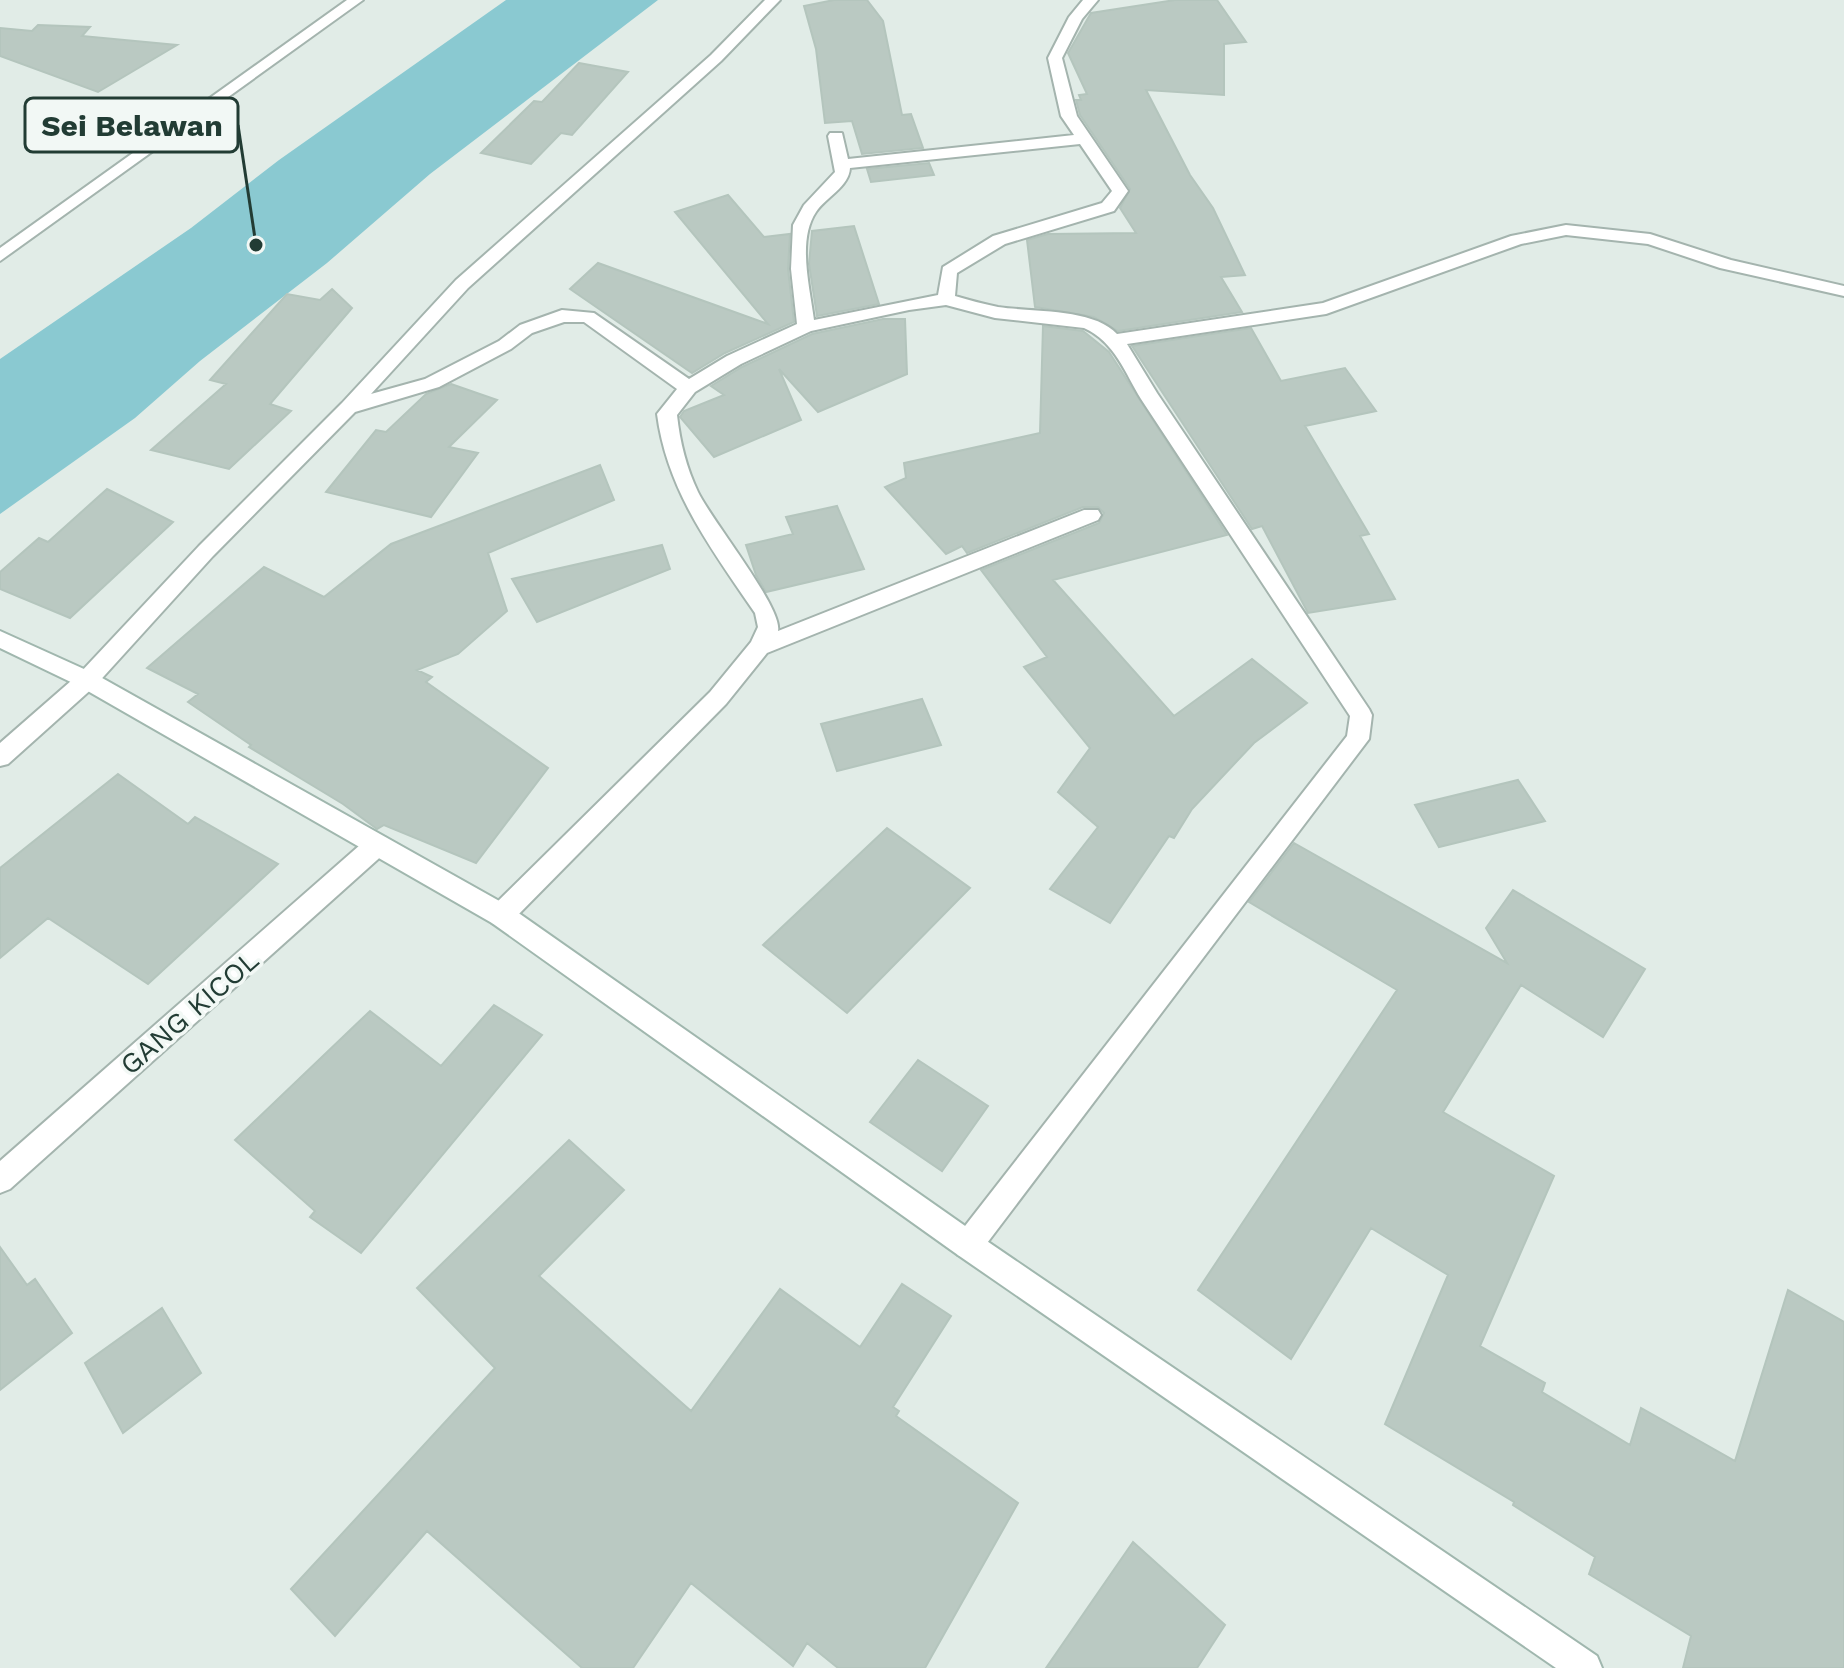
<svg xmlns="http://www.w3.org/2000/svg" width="1844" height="1668" font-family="'Work Sans',sans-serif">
	<rect width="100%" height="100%" fill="#e1ece7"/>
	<path fill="#8ac9d1" d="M506,0H658L430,174L327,263L200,361L135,418L0,514V359L191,228L279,160Z"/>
	<path fill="#bac9c2" stroke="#b4c5bd" stroke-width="2" d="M834,0H867L883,21L902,115L911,114L923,148L862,154L852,121L825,123L816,49L804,6Z
		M1175,0H1217L1246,42L1224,44V95L1146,90L1190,175L1213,208L1245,275L1221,277L1242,312L1118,331L1094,317L1035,307L1027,240L1048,234L1136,233L1120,208L1130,189L1080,115L1076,100H1081L1079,95L1087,94L1068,53L1091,13Z
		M38,25L90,27L82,36L177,45L98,92L0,56V28L32,31Z
		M579,63L628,72L572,135L561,133L531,164L481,153L534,101L542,102Z
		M929,163L934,175L871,182L867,169Z
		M728,195L764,237L790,234L788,269L794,322L725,353L692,373L570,289L598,263L768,324L675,212Z
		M854,226L879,304L817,316L809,264L812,231Z
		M332,289L352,308L270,404L291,411L229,469L151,450L226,384L210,380L287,294L320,300Z
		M883,319H905L907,374L818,412L779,369L801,420L714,457L680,417L684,411L724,395L711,386L742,367L812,334Z
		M1043,326L1083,331L1109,352L1227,535L1053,580L1174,716L1252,659L1307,703L1254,743L1192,809L1174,838L1169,836L1110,923L1050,889L1098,827L1058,792L1090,748L1024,667L1047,657L981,570L1099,523L1104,513L1098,507H1083L967,553L962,546L946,554L885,487L906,478L904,463L1040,433Z
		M1251,328L1281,381L1345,368L1376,411L1305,426L1369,534L1360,536L1395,599L1308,613L1262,526L1252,529L1132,346Z
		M451,384L497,400L449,447L478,453L431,517L326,492L376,430L386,432L426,394Z
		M600,465L614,500L488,553L507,611L458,654L417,670L432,677L426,682L548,768L476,863L384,825L377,829L343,804L249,747L251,745L188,702L198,694L147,668L264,567L324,597L391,544Z
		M107,489L173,522L70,618L0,589V572L39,538L48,542Z
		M837,506L864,569L766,592L756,575L746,545L793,534L786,517Z
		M662,545L670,569L537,622L512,579Z
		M922,699L941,745L837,771L821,724Z
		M118,774L188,824L195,817L278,864L148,984L48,918L0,958V868Z
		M1518,780L1545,821L1439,847L1415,805Z
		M887,828L970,888L847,1013L763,945Z
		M1294,843L1507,963L1486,928L1513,890L1645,969L1603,1037L1521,985L1443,1112L1554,1176L1480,1346L1545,1383L1542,1392L1630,1445L1641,1408L1735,1461L1788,1290L1844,1322V1668H1683L1691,1636L1589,1574L1595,1557L1513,1505L1514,1502L1385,1424L1448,1275L1371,1228L1291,1359L1198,1290L1397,990L1249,902Z
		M494,1005L542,1035L361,1253L310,1217L315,1211L235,1140L370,1011L441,1066Z
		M918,1060L988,1106L942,1171L870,1122Z
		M569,1140L624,1190L539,1276L691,1411L780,1289L860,1347L902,1284L951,1316L893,1407L899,1411L896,1416L1018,1503L925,1668H838L807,1643L793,1666L691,1583L633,1668H582L427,1531L335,1636L291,1589L495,1368L417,1288Z
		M0,1247L27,1285L35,1279L72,1333L0,1390Z
		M162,1308L201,1373L123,1433L85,1363Z
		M1133,1542L1225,1625L1197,1668H1046Z"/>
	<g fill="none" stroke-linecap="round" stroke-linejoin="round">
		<defs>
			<path id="street" d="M347,0H363L0,261V248Z
				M765,0H780L721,61L468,288L371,394L425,379L499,341L520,325L562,310L594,313L689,379L727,356L797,324L791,269L793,225L804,205L835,172L828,136L830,133H842L848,159L1074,135L1061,116L1048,58L1069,17L1083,0H1098L1082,19L1062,58L1077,116L1128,191L1114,211L1005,244L957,273L955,296C969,300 983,304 998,307C1031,312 1094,308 1117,334L1323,303L1511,236L1566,225L1650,234L1731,260L1844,286V296L1720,268L1648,244L1566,235L1521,244L1326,314L1127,344L1157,393L1369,709L1372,715L1369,739L978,1255L968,1259L958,1255L954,1245L958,1235L1347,736L1350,716L1141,399C1125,373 1115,342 1084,328L995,318L946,305L909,310L811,331L741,364L695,392L677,415C680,442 686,467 698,492C712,521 783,608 778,631L1084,510H1098L1101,515L1098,520L767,653L726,704L510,923L501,926L492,923L489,915L492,907L710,692L751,642L758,627L755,613C712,550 667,491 657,414L677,389L584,322H564L532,333L511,349L439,387L355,412L213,556L95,686L8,764L0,766V743L79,674L199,546L342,403L456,280L711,55ZM1080,144L1112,191L1102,203L993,236L943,267L938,295L814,320C810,288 797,240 816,212C826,197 849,187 850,168Z
				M377,835L386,838L389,845L386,852L10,1189L0,1193V1161L368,838Z"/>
			<path id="secondary" d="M0,631L95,674L510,907L978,1235L1597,1656L1602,1668H1556L958,1255L492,923L79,686L0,648Z"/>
		</defs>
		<use href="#street" stroke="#a4b4ae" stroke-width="4"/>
		<use href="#secondary" stroke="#a0b7ae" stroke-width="4"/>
		<use href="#street" fill="#fff" fill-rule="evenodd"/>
		<use href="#secondary" fill="#fff" fill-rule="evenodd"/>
	</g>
	<g text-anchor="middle" stroke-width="7" stroke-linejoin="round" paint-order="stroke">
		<g font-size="28" fill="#223c34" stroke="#f2f8f5">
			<text transform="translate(189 1012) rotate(-41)" y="10">GANG KICOL</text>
		</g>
	</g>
	<path fill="none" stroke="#223c34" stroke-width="3" d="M256 245L238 125"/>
	<circle fill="#223c34" stroke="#f2f8f5" stroke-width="3" cx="256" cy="245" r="8"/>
	<rect fill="#f2f8f5" stroke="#223c34" stroke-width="3" x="25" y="98" width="213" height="54" rx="8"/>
	<g font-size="30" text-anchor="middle" font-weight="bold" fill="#223c34">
		<text x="132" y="136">Sei Belawan</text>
	</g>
</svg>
